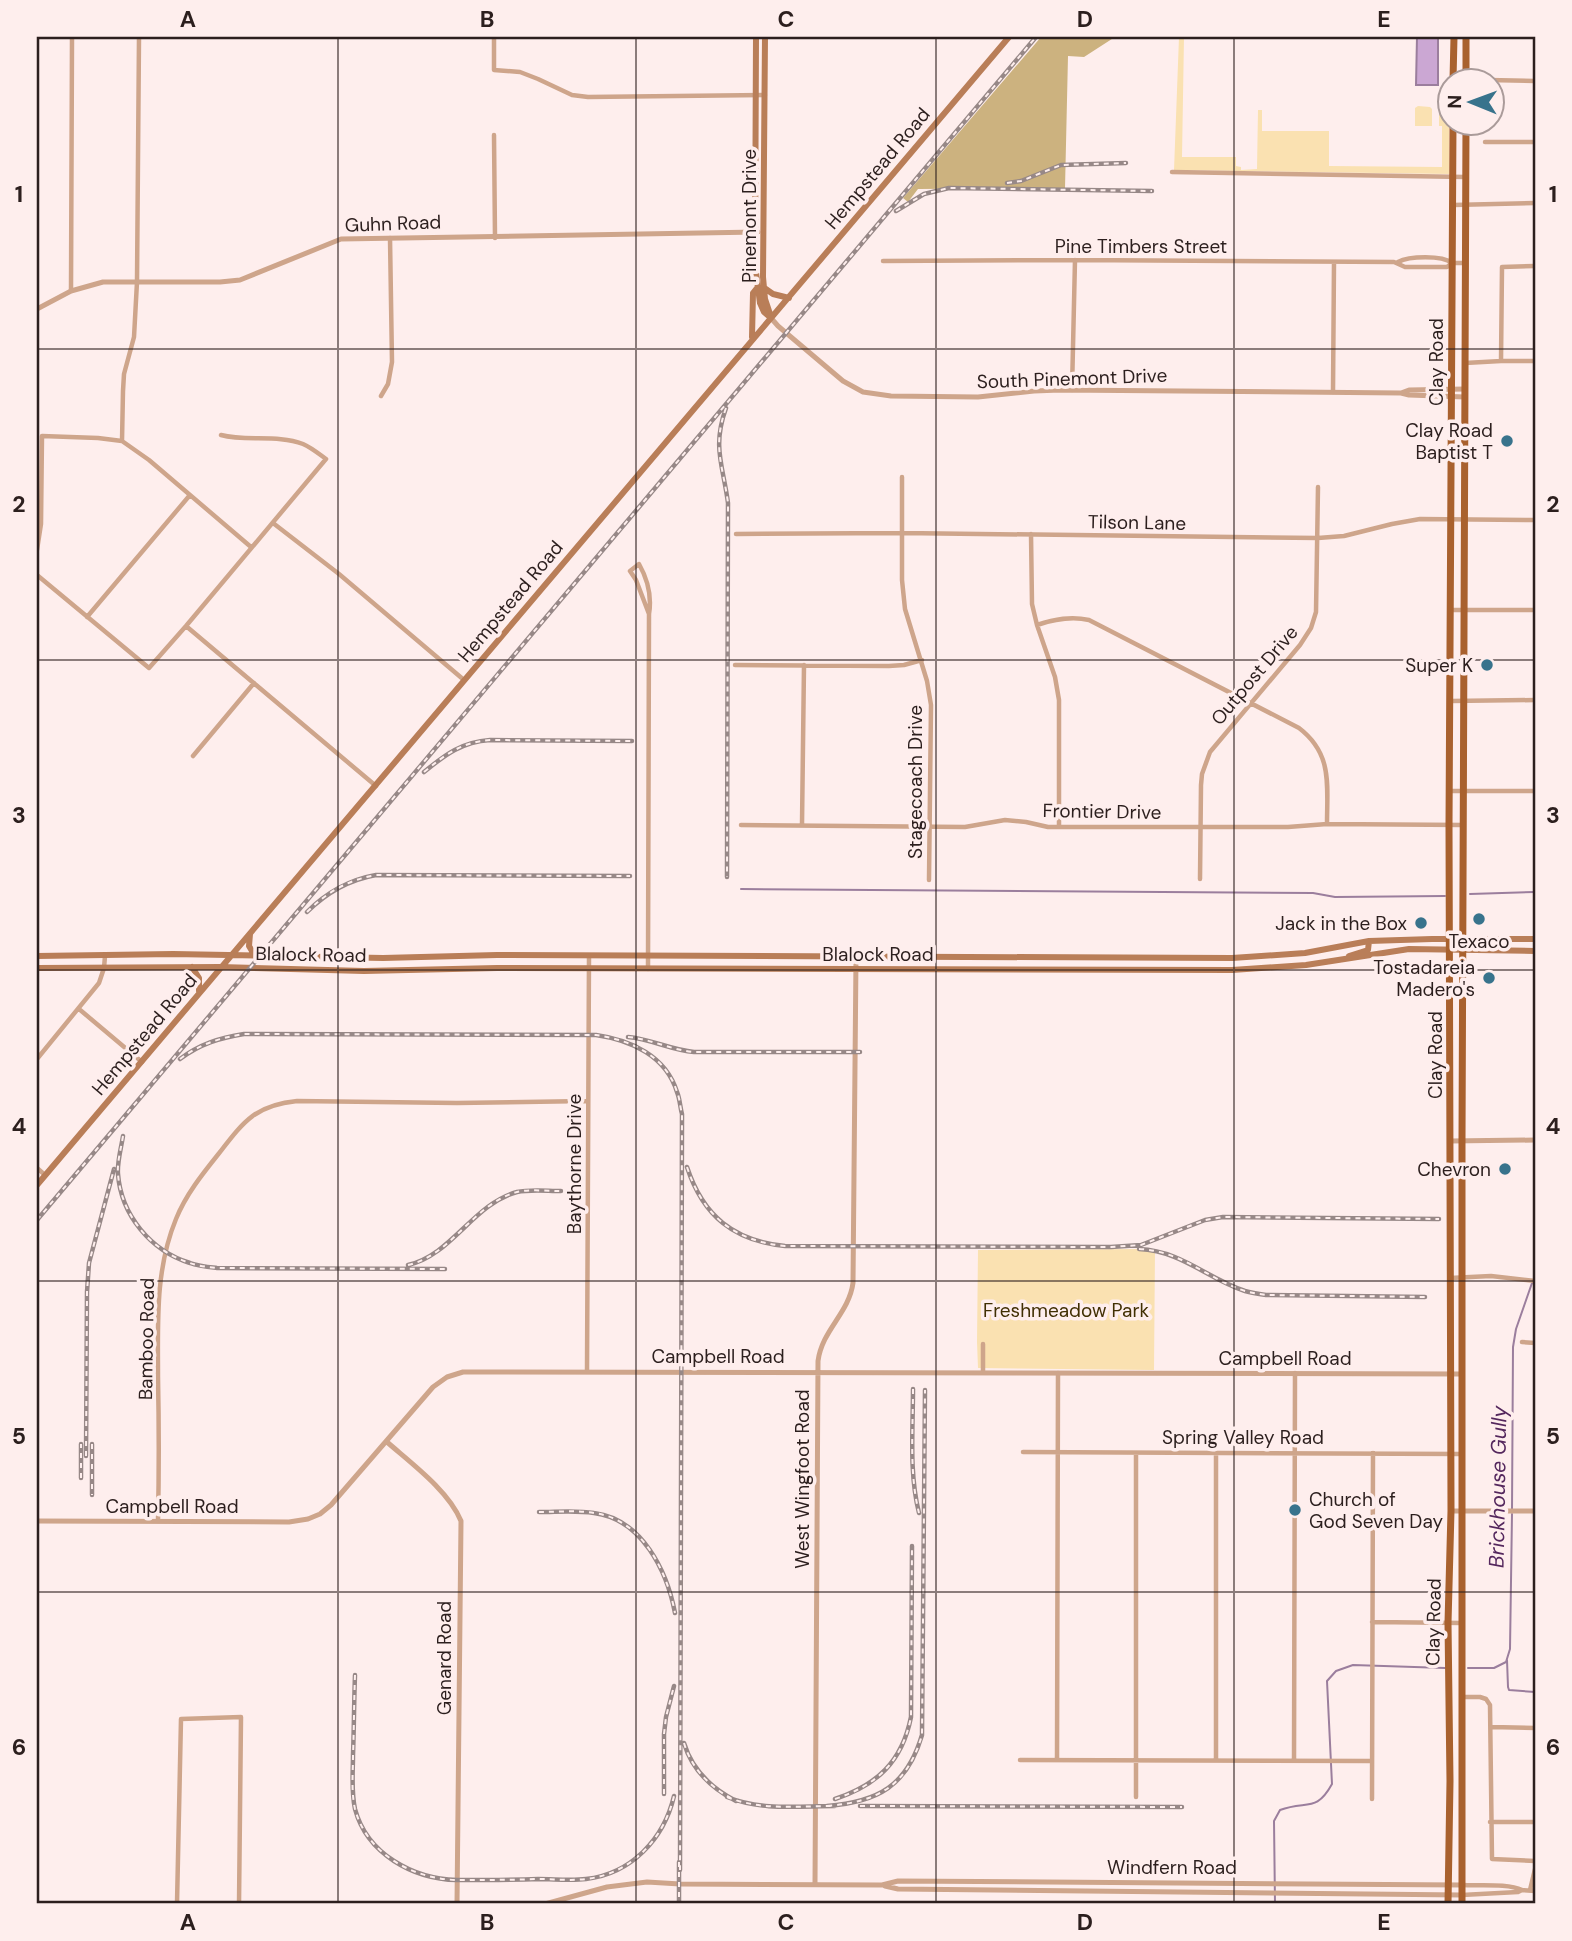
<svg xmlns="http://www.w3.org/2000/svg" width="1572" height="1941" font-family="'DM Sans',sans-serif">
	<rect width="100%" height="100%" fill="#feeeed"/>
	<path fill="#fae1b1" d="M1179,37H1184L1182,157H1236V166L1241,167V170L1257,169L1258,110H1262V131H1329V166L1442,167V126H1439V108H1449V174L1174,170Z
		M1418,106L1430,107L1432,109V126H1415V108Z
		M1141,1249L1155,1251L1154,1370L978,1368L977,1342L978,1250Z"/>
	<path fill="#ccb27f" d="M1041,37H1115L1084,57L1068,56L1065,188L918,189L908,202L903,198Z"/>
	<path fill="#cba7d3" stroke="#9b7e9d" stroke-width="2" d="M1417,37H1438V85H1416Z"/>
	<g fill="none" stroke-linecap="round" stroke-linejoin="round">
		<path stroke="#9b7e9d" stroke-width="2" d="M741,889L1313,893L1335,897L1445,896
			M1470,894L1535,892
			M1512,1509L1513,1347L1516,1329L1532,1283
			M1507,1660L1508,1687L1509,1690L1535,1692
			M1468,1668H1494L1506,1662L1510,1649L1512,1514
			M1275,1904L1274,1821L1280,1810C1307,1800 1316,1813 1332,1784L1327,1681L1336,1671L1353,1665L1445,1668"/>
		<path stroke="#cea58b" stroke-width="4.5" d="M494,37V70L520,72L538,79L572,95L588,97L765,95
			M1488,80L1535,81
			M494,135L495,238
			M1485,142H1535
			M1172,172L1465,177
			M1453,205L1535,203
			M883,261L1075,260L1394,262L1405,267H1447L1452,263H1464
			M1398,262C1409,256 1442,255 1452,263
			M71,291L72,37
			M1501,361L1502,267L1535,266
			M1465,363L1501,361H1535
			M1072,390L1075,260
			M1333,392L1334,262
			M381,396L388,384L392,362L390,238
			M122,441L123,391L124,374L134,337L137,282L139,37
			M902,477V580L905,609L927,681L931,705L929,880
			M273,523L339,574L464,680
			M736,534L902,533L1318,538L1344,536L1392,524L1420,519L1535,520
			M1031,534L1032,604L1037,625L1055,677L1059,700V826
			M37,550L41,524L42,436L98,438L122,441L149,460L251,547
			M37,575L149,668L186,626L326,459C319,454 312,448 303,444C277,434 247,442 221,435
			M1450,610H1535
			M87,617L190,495
			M1037,625C1055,619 1071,616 1089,620L1299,728C1333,754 1327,785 1327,824
			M186,626L376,786
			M735,665L889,666L904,665L922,660
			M1451,701L1535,700
			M193,756L254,683
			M1450,791H1535
			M741,825L965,827L1005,820L1026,822L1048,827H1288L1327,824L1463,825
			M802,825L804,665
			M1200,879L1201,785L1202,774L1210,752L1300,645L1311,628L1316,612L1318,487
			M648,969L649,614C652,596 648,580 639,564L630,571L636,580L649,614
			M79,1009L142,1062
			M37,1059L99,983L104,968L105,956
			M37,1168L45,1175
			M1450,1278L1491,1276L1535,1281
			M1522,1342L1535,1343
			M587,1371L589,956
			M983,1372V1344
			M1023,1452L1462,1454
			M158,1521C159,1473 159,1425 158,1377C158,1323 155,1270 176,1219C186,1194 204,1172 220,1152C244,1121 256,1105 297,1101L457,1103L588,1101
			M1372,1622L1462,1623
			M1462,1697H1480L1486,1699L1490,1705L1492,1859L1535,1861
			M1491,1727L1535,1728
			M1020,1760L1372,1761
			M1057,1760L1058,1373
			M1216,1760V1453
			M1294,1761L1295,1373
			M1136,1797V1453
			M1372,1799L1373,1453
			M1490,1822H1535
			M1463,1885C1479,1886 1508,1883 1522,1890
			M1530,1890L1535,1869
			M1462,1895L1518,1892L1522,1890L1535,1891
			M177,1904L181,1719L241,1717L239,1904"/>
		<path stroke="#cea58b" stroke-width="5" d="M37,309L71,291L103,282H220L240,280L341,239L758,232
			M771,318L778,326L843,381L863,392L891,396L978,397L1034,391L1060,390L1401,393L1409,390L1465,389
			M1401,393L1409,395L1465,397
			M1450,1141L1535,1140
			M387,1442C411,1463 449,1491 461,1521L457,1904
			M1451,1511H1535
			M37,1521L289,1522L308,1519L320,1514L331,1505L433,1387L447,1377L463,1372L1462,1374
			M815,1884L818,1361C822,1330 849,1313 853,1283L856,957
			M885,1886L898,1889L1462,1895
			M545,1904L607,1887L647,1882L680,1884L882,1885L898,1881L1463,1885"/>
		<path stroke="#b97e58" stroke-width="6" d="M756,37L755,265L760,303L764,312L771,318
			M765,37L763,277L765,299L771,317
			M763,287L773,294L789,298
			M752,337L753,293L757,288
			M250,934L249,946L255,956
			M37,956L173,954L383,958L497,955L1232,958L1305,953L1369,941L1432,939H1535
			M1349,956L1368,950L1369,941
			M192,967L199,978V991
			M37,968L220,967L364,971L497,968L1232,970L1306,965L1409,949L1535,951
			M37,1185L1009,37"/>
		<path stroke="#a9612e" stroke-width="7" d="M1466,37V80
			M1453,80L1454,37
			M1448,1904L1450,1781L1448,1623L1451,1511L1449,825L1453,122
			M1462,1904V1140L1466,122"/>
		<defs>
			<path id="rail" d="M1007,183L1021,181L1061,165L1126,163
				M896,211L924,194L949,188L1152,191
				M726,408C712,447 723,465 728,503L727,877
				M424,772C446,754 462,742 490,740L632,741
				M307,912C327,892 348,880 376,875L630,876
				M628,1037C651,1039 671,1050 694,1052H860
				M180,1059C200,1044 219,1038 244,1034L596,1035C631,1040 666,1056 677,1092C680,1099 680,1107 682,1114L680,1870
				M123,1136C121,1149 117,1162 118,1174C121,1215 151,1251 190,1263C198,1266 208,1267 217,1268L445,1269
				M687,1167C703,1216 734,1241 785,1246L1111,1247L1141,1245L1205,1220L1223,1217L1439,1219
				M37,1220L1036,37
				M1139,1249C1182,1251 1206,1278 1245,1291C1252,1293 1259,1294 1266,1295L1425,1297
				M408,1265C452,1255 473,1204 517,1192C530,1189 547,1191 561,1191
				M913,1389C913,1431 909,1473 919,1513
				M92,1444V1495
				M86,1456L87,1292L89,1263L114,1169
				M81,1478V1444
				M539,1512C557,1512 576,1510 594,1513C642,1519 667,1571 675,1613
				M355,1675C354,1702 354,1728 353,1755C353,1773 351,1791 355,1809C367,1854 413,1879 457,1880C484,1880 511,1880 538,1879C554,1879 571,1881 586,1879C631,1874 664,1839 674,1796
				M684,1743C692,1770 711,1788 736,1801
				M664,1794V1734L666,1717L674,1686
				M727,1797C762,1811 798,1806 835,1806
				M835,1799C877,1785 902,1762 911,1717L912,1546
				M827,1806C878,1802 907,1786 922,1735L925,1390
				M860,1806L1182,1807
				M679,1862V1904"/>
		</defs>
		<use href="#rail" stroke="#978887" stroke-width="4.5"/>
		<use href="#rail" stroke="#feeeed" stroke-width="2" stroke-dasharray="5" stroke-linecap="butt"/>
	</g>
	<path fill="none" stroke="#2c1f1e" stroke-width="2" stroke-opacity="0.55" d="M338,37V1904M636,37V1904M936,37V1904M1234,37V1904M37,349H1535M37,660H1535M37,970H1535M37,1281H1535M37,1592H1535"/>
	<g fill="#38738c" stroke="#feeeed" stroke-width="2.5">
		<circle cx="1507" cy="441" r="7"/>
		<circle cx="1487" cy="665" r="7"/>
		<circle cx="1479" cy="919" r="7"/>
		<circle cx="1421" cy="923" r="7"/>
		<circle cx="1489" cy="978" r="7"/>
		<circle cx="1505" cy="1169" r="7"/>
		<circle cx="1295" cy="1510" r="7"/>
	</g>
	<g text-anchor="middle" stroke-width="7" stroke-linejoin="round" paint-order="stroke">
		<g font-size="19" fill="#2c1f1e" stroke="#feeeed">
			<text transform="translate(877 168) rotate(-50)" y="7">Hempstead Road</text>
			<text transform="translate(749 216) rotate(-90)" y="7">Pinemont Drive</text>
			<text transform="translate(393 223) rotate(-2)" y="7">Guhn Road</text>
			<text x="1141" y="253">Pine Timbers Street</text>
			<text transform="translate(1436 362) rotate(-90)" y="7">Clay Road</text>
			<text transform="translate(1072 378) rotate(-2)" y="7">South Pinemont Drive</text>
			<text transform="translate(1137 522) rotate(1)" y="7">Tilson Lane</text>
			<text transform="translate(510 601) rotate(-50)" y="7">Hempstead Road</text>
			<text transform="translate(1254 675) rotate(-50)" y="7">Outpost Drive</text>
			<text transform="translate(915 782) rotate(-90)" y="7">Stagecoach Drive</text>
			<text transform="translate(1102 811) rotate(1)" y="7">Frontier Drive</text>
			<text transform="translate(311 954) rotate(1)" y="7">Blalock Road</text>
			<text x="878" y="961">Blalock Road</text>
			<text transform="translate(144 1034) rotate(-50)" y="7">Hempstead Road</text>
			<text transform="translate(1435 1055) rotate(-90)" y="7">Clay Road</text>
			<text transform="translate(574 1164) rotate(-90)" y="7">Baythorne Drive</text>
			<text transform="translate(146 1339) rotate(-89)" y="7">Bamboo Road</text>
			<text x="718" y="1363">Campbell Road</text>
			<text x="1285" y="1365">Campbell Road</text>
			<text x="1243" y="1444">Spring Valley Road</text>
			<text transform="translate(802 1479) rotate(-90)" y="7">West Wingfoot Road</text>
			<text x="172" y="1513">Campbell Road</text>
			<text transform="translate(1433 1622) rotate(-89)" y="7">Clay Road</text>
			<text transform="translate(444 1658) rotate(-90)" y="7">Genard Road</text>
			<text x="1172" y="1874">Windfern Road</text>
		</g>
		<g font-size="19" fill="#2c1f1e" stroke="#feeeed" text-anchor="end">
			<text x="1493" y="437">Clay Road<tspan x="1493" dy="22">Baptist T</tspan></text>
			<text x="1473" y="672">Super K</text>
			<text x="1407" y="930">Jack in the Box</text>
			<text x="1479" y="948" text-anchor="middle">Texaco</text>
			<text x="1475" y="974">Tostadareia<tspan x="1475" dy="22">Madero's</tspan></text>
			<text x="1491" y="1176">Chevron</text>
			<text x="1309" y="1506" text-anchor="start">Church of<tspan x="1309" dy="22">God Seven Day</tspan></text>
		</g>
		<g font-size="19" fill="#412f03" stroke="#feeeed">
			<text x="1066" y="1317">Freshmeadow Park</text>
		</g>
		<g font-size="21" font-style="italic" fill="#54275d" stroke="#feeeed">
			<text transform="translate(1498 1487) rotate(-89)" y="7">Brickhouse Gully</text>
		</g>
	</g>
	<rect width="1572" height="1941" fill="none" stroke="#feeeed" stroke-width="77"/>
	<g transform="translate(1471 102) rotate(271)"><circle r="33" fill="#feeeed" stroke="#aa9b9a" stroke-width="2"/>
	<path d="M0-5L12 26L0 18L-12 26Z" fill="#38738c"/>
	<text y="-10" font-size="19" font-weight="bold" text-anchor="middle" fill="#2c1f1e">N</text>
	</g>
	<rect x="38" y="38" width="1496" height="1864" fill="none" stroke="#2c1f1e" stroke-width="2.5"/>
	<g font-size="23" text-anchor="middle" font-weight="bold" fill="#2c1f1e">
		<text x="188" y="27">A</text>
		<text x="487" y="27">B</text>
		<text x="786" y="27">C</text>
		<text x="1085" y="27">D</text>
		<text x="1384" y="27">E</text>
		<text x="19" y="202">1</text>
		<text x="1553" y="202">1</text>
		<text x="19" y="512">2</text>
		<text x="1553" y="512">2</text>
		<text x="19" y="823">3</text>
		<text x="1553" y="823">3</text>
		<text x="19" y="1134">4</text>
		<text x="1553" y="1134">4</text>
		<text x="19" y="1444">5</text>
		<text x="1553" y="1444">5</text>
		<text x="19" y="1755">6</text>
		<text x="1553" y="1755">6</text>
		<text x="188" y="1930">A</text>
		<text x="487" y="1930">B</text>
		<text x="786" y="1930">C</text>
		<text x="1085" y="1930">D</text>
		<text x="1384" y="1930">E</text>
	</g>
</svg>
